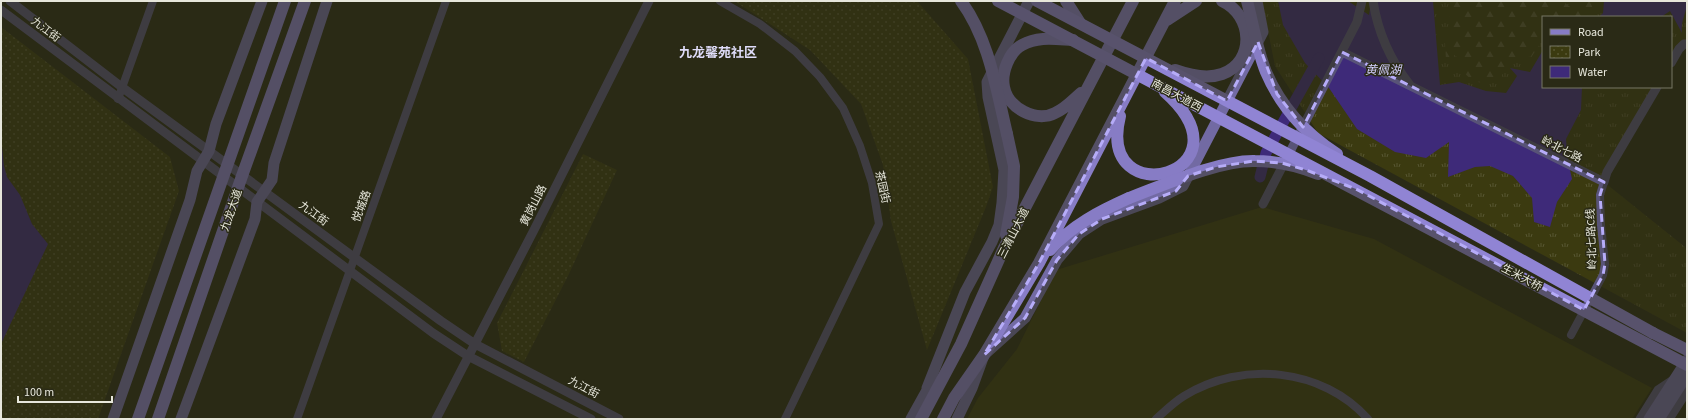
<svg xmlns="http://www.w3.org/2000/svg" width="1688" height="420" font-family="'Source Sans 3','Noto Sans SC',sans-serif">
	<defs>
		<pattern id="grass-tufts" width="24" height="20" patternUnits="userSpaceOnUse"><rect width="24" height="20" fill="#3b3a10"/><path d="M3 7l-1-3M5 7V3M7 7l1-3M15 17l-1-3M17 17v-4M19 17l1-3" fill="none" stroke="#575632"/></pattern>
		<pattern id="forest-firs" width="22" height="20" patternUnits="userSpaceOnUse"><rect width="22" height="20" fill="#3b3a10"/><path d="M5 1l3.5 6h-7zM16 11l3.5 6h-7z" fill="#575632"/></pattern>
		<pattern id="park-dots" width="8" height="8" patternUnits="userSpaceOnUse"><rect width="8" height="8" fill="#3b3a10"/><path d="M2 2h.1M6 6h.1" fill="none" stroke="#575632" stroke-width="1.8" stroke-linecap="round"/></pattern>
	</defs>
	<rect width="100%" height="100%" fill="#2a2a16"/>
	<path fill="url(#grass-tufts)" d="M1262,1H1687V44L1671,63V17H1543V87H1657L1604,182L1685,247L1687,254V333L1318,133L1275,66Z"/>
	<path fill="url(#forest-firs)" d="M1455,1H1562L1573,9L1577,1H1595L1587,17H1543V26L1538,33L1540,44L1532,56L1512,61L1502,70V79C1486,88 1462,82 1461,61L1455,55L1446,60L1445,42L1451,36C1446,23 1450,13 1455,1Z"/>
	<path fill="url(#park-dots)" d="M734,1H917L968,59L993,187L986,207L927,350L891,221L883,165L861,104L810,50Z
		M1,27L170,157L179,191L98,419H1Z
		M583,154L617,170L568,276L524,362L502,351L497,323Z"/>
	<path fill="#3b3a10" d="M1262,207L1374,239L1652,388L1632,419H967L978,398L1017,349L1056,270Z"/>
	<path fill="#3e2a79" d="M1278,1H1348L1369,15L1371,2L1433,1L1440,85L1459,82L1486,91L1506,93L1517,76L1510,68L1530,72L1543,50V87H1582L1581,110L1566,139L1568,161L1572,179L1557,202L1550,227L1534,222L1532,198L1513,176L1490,166L1475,167L1448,177L1449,142L1426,158L1395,152L1357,129L1329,88L1305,63L1283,25Z
		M1604,1H1687C1687,13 1680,21 1682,33L1670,11L1661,17H1599L1603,13Z
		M1,137L4,166L7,177L20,195L32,224L48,244L1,344Z"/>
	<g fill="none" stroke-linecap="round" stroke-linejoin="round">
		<path stroke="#3e2a79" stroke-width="11" d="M1260,177L1266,153L1319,58"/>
		<path stroke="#585377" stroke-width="8" d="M720,1L760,24L795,51L820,77L843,108L860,146L872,183L879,224L785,419
			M118,99L153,1
			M1571,335L1603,275L1605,264L1601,225L1600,195L1604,182
			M297,419L446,1
			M1156,419C1165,411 1174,402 1184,396C1242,360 1323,368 1368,419"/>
		<path stroke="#585377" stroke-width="9" d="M10,1L123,88L441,321L475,344L619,419
			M1373,1C1378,33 1390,60 1410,85
			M1,10L433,333L468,356L591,419
			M1342,52L1604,182L1607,172L1657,87
			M1671,63L1679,49L1684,44H1687
			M1263,204L1357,22L1362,1
			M436,419L534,230L649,1
			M1640,419L1658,390L1673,380
			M1669,419L1687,391"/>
		<path stroke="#726aa3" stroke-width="11" d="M927,388L965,292L992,242L999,225L1002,203L1004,170L988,97L987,82L1029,1
			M113,419L190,200L197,171L209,151L216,124L262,1
			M181,419L255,219L257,202L272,180L274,163L327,1
			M911,419L931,383
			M957,419L972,388L984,355L1025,318L1057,260L1079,234L1102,219L1159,198L1183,186L1263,32L1257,1
			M1649,419L1687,360
			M1659,419L1687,375"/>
		<path stroke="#877cc5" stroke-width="12" d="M1066,1L1080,23
			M1167,20L1196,1
			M1073,40C1055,39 1038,36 1022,45C1009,52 1001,73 1004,87C1008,108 1036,123 1055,113C1065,109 1073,100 1081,93
			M1175,70C1189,75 1208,79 1222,74C1256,62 1253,15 1222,1
			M1120,116C1095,216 1257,174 1165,92
			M1006,235L1013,197L1014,166L1007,134
			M1050,250C1072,225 1100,211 1129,198
			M138,419L285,1
			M158,419L242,176L305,1
			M921,419L961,344L1004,248L1133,1
			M943,419L954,398L984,355L1039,263L1175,1"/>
		<path stroke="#9084d4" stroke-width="12" d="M1653,333L1687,350"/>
		<path stroke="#877cc5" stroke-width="12" d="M961,1C989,39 996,88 1007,134
			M1247,1C1253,24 1257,50 1266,72C1281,107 1306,134 1337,154
			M1129,198C1164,185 1219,160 1255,161C1277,161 1298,166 1318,174"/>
		<path stroke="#9084d4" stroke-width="12" d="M998,1L1687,365
			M1037,1L1370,176L1653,333"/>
	</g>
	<path d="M0 0H1688V420H0ZM1258,42L1277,94L1303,127L1342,52L1604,182L1600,195L1605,264L1603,275L1584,310L1356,189L1306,170L1282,163L1254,161L1216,167L1188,176L1176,191L1102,219L1079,234L1057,260L1025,318L984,355L1039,263L1146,58L1227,101Z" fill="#2a2a16" fill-opacity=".55" fill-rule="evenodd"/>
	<path fill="none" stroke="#b6acf8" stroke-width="3" stroke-dasharray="8 5" stroke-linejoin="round" d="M1258,42L1277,94L1303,127L1342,52L1604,182L1600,195L1605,264L1603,275L1584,310L1356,189L1306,170L1282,163L1254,161L1216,167L1188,176L1176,191L1102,219L1079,234L1057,260L1025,318L984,355L1039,263L1146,58L1227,101Z"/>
	<g text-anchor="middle" stroke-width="3" stroke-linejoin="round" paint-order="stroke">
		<g font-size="11" fill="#e7e7db" stroke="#2a2a16">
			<text transform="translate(46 29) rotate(37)" y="4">九江街</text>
			<text transform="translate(1177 95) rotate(28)" y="4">南昌大道西</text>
			<text transform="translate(1562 149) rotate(27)" y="4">岭北七路</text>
			<text transform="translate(883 187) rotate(77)" y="4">茶园街</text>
			<text transform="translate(533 205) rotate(-63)" y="4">黄岗山路</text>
			<text transform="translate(361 206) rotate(-70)" y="4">悦城路</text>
			<text transform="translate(231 210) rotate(-71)" y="4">九龙大道</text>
			<text transform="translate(314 213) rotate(36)" y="4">九江街</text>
			<text transform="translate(1013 233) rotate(-63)" y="4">三清山大道</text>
			<text transform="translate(1591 239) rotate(-92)" y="4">岭北七路C线</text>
			<text transform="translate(1522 277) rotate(28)" y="4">生米大桥</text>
			<text transform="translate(584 387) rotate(28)" y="4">九江街</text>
		</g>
		<g font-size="12" font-style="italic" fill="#d5d1ff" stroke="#2a2a16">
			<text x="1383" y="74">黄佩湖</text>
		</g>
		<g font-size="13" font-weight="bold" fill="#dfdcf9" stroke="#2a2a16">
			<text x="718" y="57">九龙馨苑社区</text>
		</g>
	</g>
	<rect width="1688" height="420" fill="none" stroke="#e7e7db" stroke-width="4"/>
	<rect x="1542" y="16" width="130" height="72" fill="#2a2a16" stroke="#767665"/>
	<rect x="1550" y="29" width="20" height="6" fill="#877cc5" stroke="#767665"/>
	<text x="1578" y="36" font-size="12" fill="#e7e7db">Road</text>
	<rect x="1550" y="46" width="20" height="12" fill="url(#park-dots)" stroke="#767665"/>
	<text x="1578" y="56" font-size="12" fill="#e7e7db">Park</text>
	<rect x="1550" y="66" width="20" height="12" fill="#3e2a79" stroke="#767665"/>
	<text x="1578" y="76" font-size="12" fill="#e7e7db">Water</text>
	<path d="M18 396v6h94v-6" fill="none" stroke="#e7e7db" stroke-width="2"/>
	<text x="24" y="396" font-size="12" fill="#e7e7db" stroke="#2a2a16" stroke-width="3" paint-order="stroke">100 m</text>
</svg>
